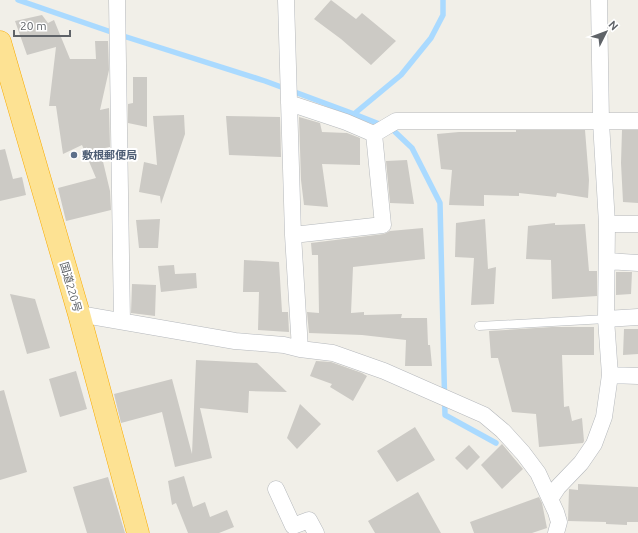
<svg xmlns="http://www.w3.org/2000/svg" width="638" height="533" font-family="Ubuntu,'Noto Sans JP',sans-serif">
	<rect width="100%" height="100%" fill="#f1efe8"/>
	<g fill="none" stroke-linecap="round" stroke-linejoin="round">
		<path stroke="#aadaff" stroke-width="5.5" d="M18,0L117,34L265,81L354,114L392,129L412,148L440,203L445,415L496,443
			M354,114L401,75L431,38L443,15V0"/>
	</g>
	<path fill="#cccac5" d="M331,0L356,19L362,13L396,41L371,65L341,39L314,19Z
		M42,15L48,23L54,20L70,59H96L95,41H108L109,70L100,110L109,108L110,147L100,149L110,191L111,210L66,221L58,188L96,178L82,145L63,154L56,106H49L56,47L27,55L15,21Z
		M133,77H147V127L128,123V104L133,103Z
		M184,115L185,134L161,204L160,196L139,192L144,162L157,165L153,116Z
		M226,116L280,117L281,157L229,155Z
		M299,117L320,123L322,132L347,133L360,138V165L322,164L328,207L304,205L301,180Z
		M516,130H585L589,180L588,198L557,193L556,197L519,193V196L484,195V206L449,205L452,170L441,169L437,134L459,132H516Z
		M622,130H638V203L623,202L621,163Z
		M5,149L13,179L22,177L26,195L0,201V150Z
		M407,160L414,204L390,203L386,161Z
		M160,219L158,248H139L136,220Z
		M485,219L488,269L496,267L494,304L471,305L474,258L455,257L456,223Z
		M555,223V225L585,224L589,271H597V296L552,299L551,260L526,259L528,226Z
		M423,228L425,259L353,267L351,313L364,312V315L402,314L401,318H427L428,345H430L432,366H405L406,340L362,335L309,333L307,312L319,313L318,255H312L311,243L384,234L390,231Z
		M244,260L279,262L282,312H288L289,332L258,330L259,292H243Z
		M174,265L175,274L196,273L197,288L161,292L158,266Z
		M616,272H632L631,294L616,295Z
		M132,284L156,285L155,316L131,313Z
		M10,294L35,299L50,348L27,354Z
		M552,327H594V355H562L564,407L569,406L572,421L582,418L584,441L583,443L539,447L536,414L512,412L498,358H491L489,331Z
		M624,329H638V354L623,355Z
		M196,360L257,363L287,392L249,391L248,413L200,408L212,458L175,467L162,412L121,423L114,394L172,379L192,454Z
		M316,361L331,362L362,373L367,376L353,401L330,387L332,384L310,376Z
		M76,371L87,409L60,417L49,379Z
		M4,390L27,472L0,480V391Z
		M300,404L321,424L297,449L287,438Z
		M415,427L435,460L397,482L377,451Z
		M502,444L523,469L502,489L481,465Z
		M469,445L480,457L467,470L455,458Z
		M184,476L193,507L205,502L210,517L227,510L234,527L219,533H188L176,503L172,505L168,481Z
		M108,477L125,533H87L73,487Z
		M578,484L638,487V522H627V525L606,524V522L568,521L569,489L578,490Z
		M418,492L441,533H375L368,521Z
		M539,497L542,503L547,528L532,533H474L470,522Z"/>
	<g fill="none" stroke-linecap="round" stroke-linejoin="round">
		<defs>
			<path id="lane" d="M479,326L606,319"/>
			<path id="street" d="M117,0L122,321
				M286,0L293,235L300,349
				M289,103L346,122L374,134L396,121H638
				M607,224H638
				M293,235L383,225L374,134
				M607,261L638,263
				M79,314L235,341L284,345L300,349L333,353L384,371L484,415L503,431L523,453L538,473L556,512L559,522L556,533
				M606,319L638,317
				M610,375L638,376
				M276,489L293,526L309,520L316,533
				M550,499L558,487L581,463L594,444L604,417L610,375L606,319L607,224L601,122L599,0"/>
			<path id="highway" d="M0,42L79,314L138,533"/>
		</defs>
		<use href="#lane" stroke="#b5b8bc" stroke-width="9"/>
		<use href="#street" stroke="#b5b8bc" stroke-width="17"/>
		<use href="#highway" stroke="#f9ab00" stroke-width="23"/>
		<use href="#lane" stroke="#fff" stroke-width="8"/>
		<use href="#street" stroke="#fff" stroke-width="16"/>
		<use href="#highway" stroke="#fde293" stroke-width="22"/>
	</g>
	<circle fill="#5c6f8a" stroke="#fff" stroke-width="1.5" cx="74" cy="155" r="4"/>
	<g text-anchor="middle" stroke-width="4" stroke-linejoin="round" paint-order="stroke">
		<g font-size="11" font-weight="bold" fill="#4e5e75" stroke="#fff" text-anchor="start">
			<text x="82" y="159">敷根郵便局</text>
		</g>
		<g font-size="11" fill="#5f6368" stroke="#fff">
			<text transform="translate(71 287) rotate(74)" y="4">国道220号</text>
		</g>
	</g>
	<g transform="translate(606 32) rotate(48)" stroke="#ffffff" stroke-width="3" paint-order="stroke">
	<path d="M0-3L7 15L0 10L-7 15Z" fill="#5f6368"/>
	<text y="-6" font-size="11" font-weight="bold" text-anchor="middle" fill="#5f6368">N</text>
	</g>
	<path d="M14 30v6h56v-6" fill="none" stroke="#5f6368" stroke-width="2"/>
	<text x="20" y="30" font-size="12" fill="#5f6368" stroke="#ffffff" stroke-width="3" paint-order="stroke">20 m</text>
</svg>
